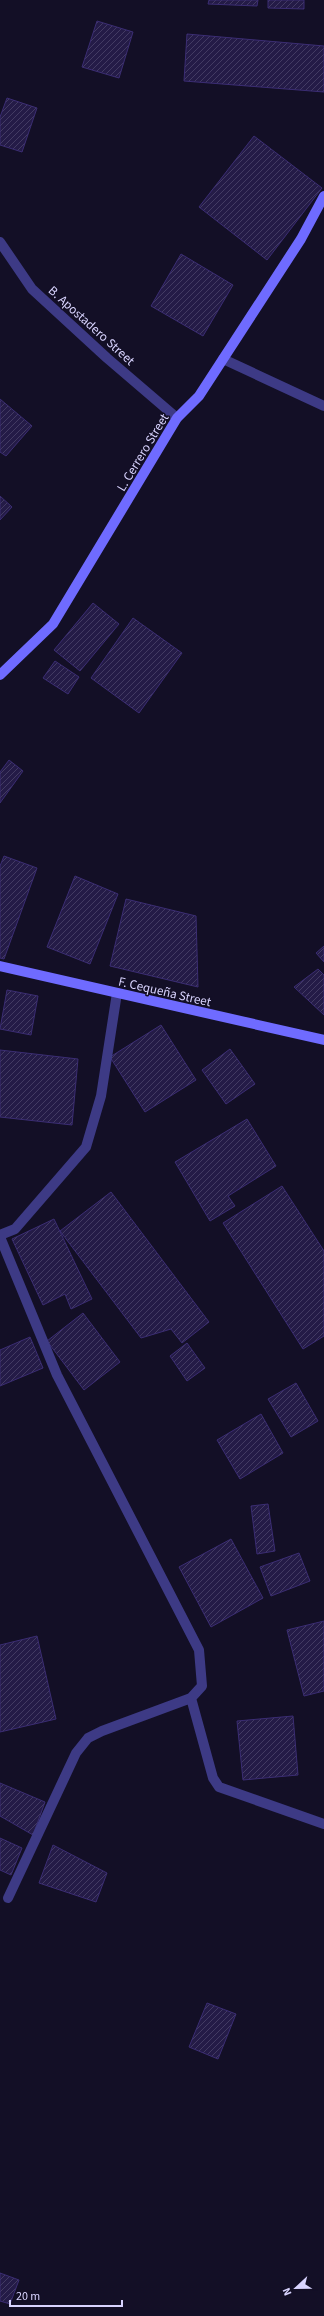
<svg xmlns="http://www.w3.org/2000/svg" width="324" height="2316" font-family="'Source Sans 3',sans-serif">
	<defs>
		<pattern id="building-hatch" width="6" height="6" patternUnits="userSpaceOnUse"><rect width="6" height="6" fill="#241b47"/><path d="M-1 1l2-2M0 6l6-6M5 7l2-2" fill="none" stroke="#433b63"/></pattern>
	</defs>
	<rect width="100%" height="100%" fill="#130f26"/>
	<path fill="url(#building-hatch)" stroke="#3b2d73" d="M209,0H258L257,6L208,4Z
		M268,0H304V9L268,8Z
		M97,21L133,32L119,78L82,67Z
		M187,34L324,46V92L184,81Z
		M7,98L37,108L22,152L0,145V117Z
		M254,136L322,188L267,260L199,207Z
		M181,254L233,285L203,336L151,306Z
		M0,399L32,426L6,456L0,452Z
		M0,496L12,507L0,520Z
		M93,603L119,624L80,671L54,650Z
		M133,618L182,653L139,713L91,678Z
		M55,661L79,677L68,694L43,678Z
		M9,760L23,771L0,803V772Z
		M4,856L37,868L4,959L0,958V866Z
		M75,876L118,894L90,964L47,947Z
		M126,899L196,916L198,987L110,966Z
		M324,946V962L316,953Z
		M318,969L324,975V1015L294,987Z
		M7,990L38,996L31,1035L0,1029Z
		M161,1025L196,1080L145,1112L110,1057Z
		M230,1049L255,1084L226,1104L202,1070Z
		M0,1050L78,1059L72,1125L0,1117Z
		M247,1119L276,1166L228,1196L235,1206L210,1221L175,1162Z
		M282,1186L324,1251V1336L303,1349L223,1223Z
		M111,1192L209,1322L182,1343L171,1329L141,1338L60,1231Z
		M54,1219L92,1299L71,1309L65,1294L43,1305L12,1239Z
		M83,1313L120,1362L84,1390L47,1341Z
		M30,1337L43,1368L0,1386V1350Z
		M187,1343L205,1368L187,1381L170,1356Z
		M296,1383L318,1421L291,1437L268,1399Z
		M261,1414L283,1453L240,1479L217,1440Z
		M268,1504L275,1551L257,1554L251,1506Z
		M231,1539L263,1598L211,1627L179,1567Z
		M299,1553L310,1581L271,1596L260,1567Z
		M324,1621V1691L304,1696L287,1630Z
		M37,1636L56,1719L0,1732V1645Z
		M293,1716L298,1775L243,1780L237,1721Z
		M0,1783L45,1802L33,1835L0,1816Z
		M0,1838L22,1848L11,1875L0,1870Z
		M53,1845L107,1873L96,1902L39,1883Z
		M207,2003L236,2014L218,2059L189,2047Z
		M0,2273L19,2280L10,2304L0,2301Z"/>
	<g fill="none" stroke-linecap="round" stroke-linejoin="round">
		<path stroke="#3d3a85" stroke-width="10" d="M0,242L32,289L107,358L177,418
			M223,359L324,406
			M0,1235L15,1229L86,1147L101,1096L117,993
			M0,1237L57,1375L199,1650L202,1686L191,1698L102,1731L88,1738L76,1753L8,1898
			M191,1698L213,1778L219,1787L324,1824"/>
		<path stroke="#6f6bff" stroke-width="10" d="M0,675L53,624L177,418L199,396L301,239L324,196
			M0,966L324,1040"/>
	</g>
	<g text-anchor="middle" stroke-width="3" stroke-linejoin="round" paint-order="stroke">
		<g font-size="13" fill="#d9d4ff" stroke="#130f26">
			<text transform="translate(92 325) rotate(42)" y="5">B. Apostadero Street</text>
			<text transform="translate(142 452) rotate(-59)" y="5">L. Cerrero Street</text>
			<text transform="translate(165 991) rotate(13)" y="5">F. Cequeña Street</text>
		</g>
	</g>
	<g transform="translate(296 2288) rotate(248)" stroke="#130f26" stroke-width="3" paint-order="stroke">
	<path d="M0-3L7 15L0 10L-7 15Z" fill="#d9d4ff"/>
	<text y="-6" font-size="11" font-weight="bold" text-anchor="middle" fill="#d9d4ff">N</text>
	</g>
	<path d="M10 2300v6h112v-6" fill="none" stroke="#d9d4ff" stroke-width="2"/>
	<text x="16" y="2300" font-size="12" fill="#d9d4ff" stroke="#130f26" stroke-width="3" paint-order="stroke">20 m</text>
</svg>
